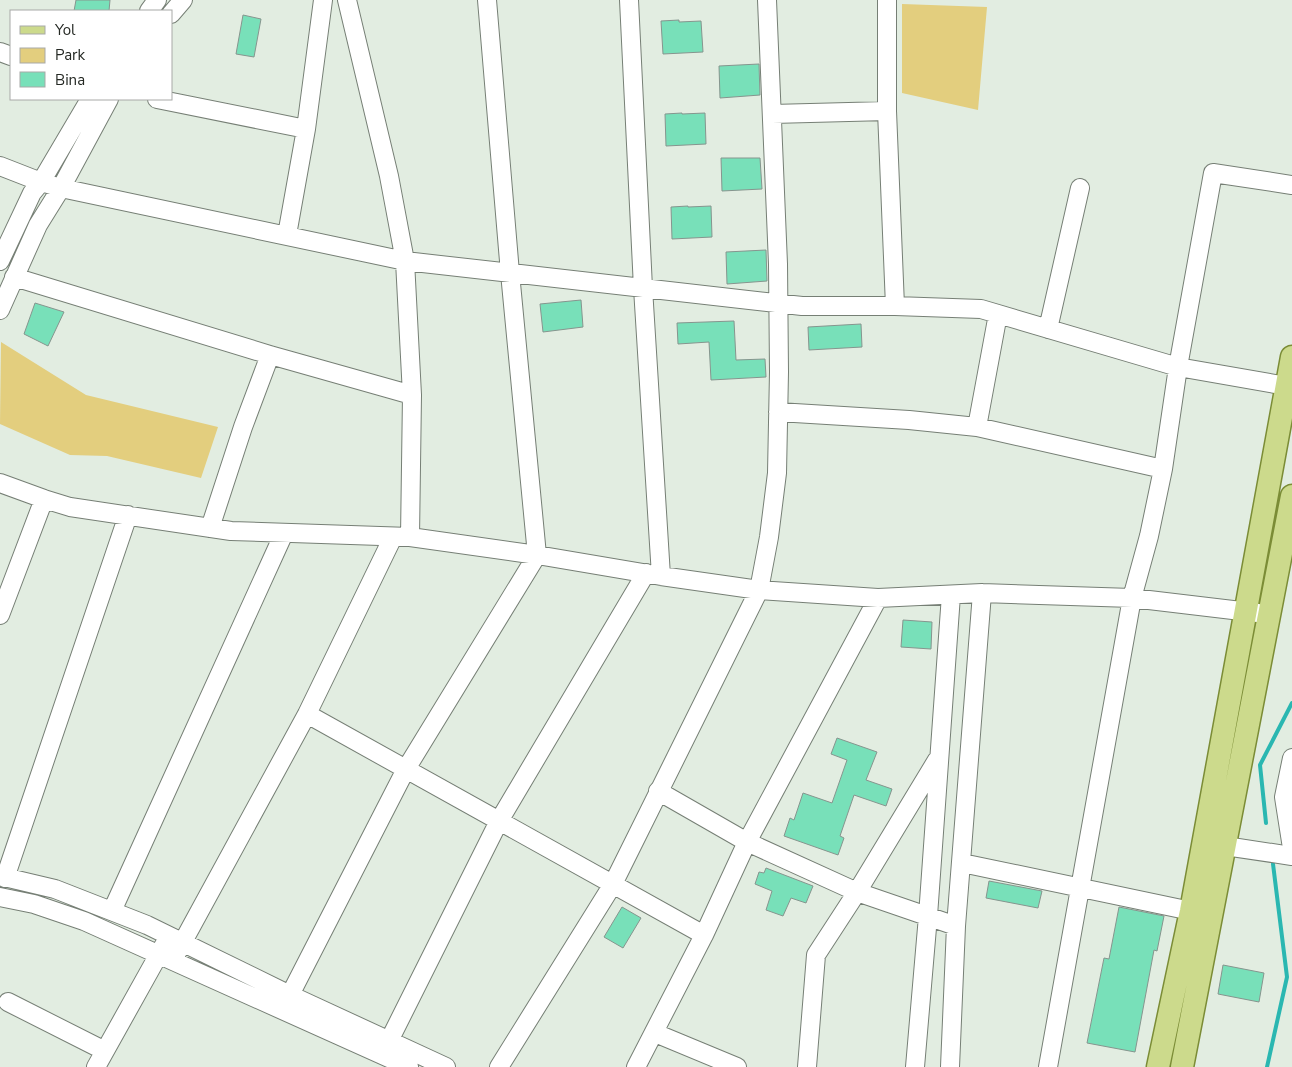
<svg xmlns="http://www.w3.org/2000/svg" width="1292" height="1067" font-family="'Nunito Sans',sans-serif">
	<rect width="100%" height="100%" fill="#e2ede1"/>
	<path fill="#e3ce7e" d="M902,4L987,7L978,110L902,93Z
		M1,342L86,395L218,427L201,478L107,456L70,455L0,424Z"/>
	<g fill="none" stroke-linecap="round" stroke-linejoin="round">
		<path stroke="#2ab7b1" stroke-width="4" d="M1266,823L1260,765L1292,703
			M1267,1067L1287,977L1273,864"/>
	</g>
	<path fill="#78e0b9" stroke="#86958e" d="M76,0H110L109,11H74Z
		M243,15L261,19L254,57L236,54Z
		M679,20V22L701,21L703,52L663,54L661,21Z
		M759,64L760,95L720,98L719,66Z
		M682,113V114L705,113L706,144L666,146L665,114Z
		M721,158H760L762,189L722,191Z
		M688,206V207L711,206L712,237L672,239L671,207Z
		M766,250L767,281L727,284L726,252Z
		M581,300L583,327L543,332L540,304Z
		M35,303L64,312L48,346L24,334Z
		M734,321L736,360L765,359L766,377L711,380L709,342L678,344L677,323Z
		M861,324L862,347L809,350L808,327Z
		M903,620L932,622L931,649L901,647Z
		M837,738L877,752L866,780L892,789L886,806L854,795L840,836L844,838L838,855L784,836L790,818L794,820L803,793L832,803L847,760L831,754Z
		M766,868L813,886L806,903L791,898L783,916L766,910L772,891L755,884L759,872L764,873Z
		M989,881L1042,891L1038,908L986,898Z
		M622,907L641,918L623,948L604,937Z
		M1119,907L1164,916L1157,951L1154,950L1135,1052L1087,1043L1104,958L1109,959Z
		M1223,965L1264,973L1259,1002L1218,994Z"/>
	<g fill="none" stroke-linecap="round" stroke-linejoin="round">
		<defs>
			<path id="minor" d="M347,0L389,176L405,261L412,395L410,537
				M629,0L643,288L661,576
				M887,0V111L895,306
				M149,11L157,0
				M171,14L183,0
				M0,52L11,56
				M157,99L306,129
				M772,114L887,111
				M0,166L41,182L61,188L405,261L802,306H895L981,309L1178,367L1287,386
				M287,235L306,129L323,0
				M0,261L32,193L41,182L90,99
				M14,277L270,355L412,395
				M0,310L38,225L61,188L109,99
				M1048,329L1080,188
				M778,412L909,420L977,427L1163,469
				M977,427L998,314
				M0,483L44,499L70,507L231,531L410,537L537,555L661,576L759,590L878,598L982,593L1132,598L1258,613
				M210,528L243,427L270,355
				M0,615L44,499
				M307,714L704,935
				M1292,758L1284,797L1292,848
				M658,791L747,842L857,892L956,926
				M1225,846L1292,856
				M962,863L1191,911
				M0,876L55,889L147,925L290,995L446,1067
				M5,878L128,515
				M0,897L34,904L84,921L409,1067
				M112,911L284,533
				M173,960L307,714L393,537
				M290,995L406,769L537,555L510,273L487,0
				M8,1002L105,1051
				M655,1033L737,1067
				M389,1041L499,821L646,573
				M96,1067L164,945
				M499,1067L613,884L759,590L769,537L777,473L779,372L778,264L767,0
				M636,1067L704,935L747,842L878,598
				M807,1067L816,955L857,892L937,760
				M915,1067L928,916L951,595
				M950,1067L956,926L982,593
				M1048,1067L1132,598L1149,536L1163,469L1178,367L1213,173L1292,185"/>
			<path id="major" d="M1158,1067L1191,911L1292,357
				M1182,1067L1292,496"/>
		</defs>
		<use href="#minor" stroke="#767f75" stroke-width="20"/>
		<use href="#major" stroke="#7b8c36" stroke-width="25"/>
		<use href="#minor" stroke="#fff" stroke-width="18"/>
		<use href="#major" stroke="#ccda8c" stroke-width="22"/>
	</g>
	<rect x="10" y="10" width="162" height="90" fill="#ffffff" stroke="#a8a9a7"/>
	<rect x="20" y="26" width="25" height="8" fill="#ccda8c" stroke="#a8a9a7"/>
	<text x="55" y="35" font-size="15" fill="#252924">Yol</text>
	<rect x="20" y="48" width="25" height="15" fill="#e3ce7e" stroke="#a8a9a7"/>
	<text x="55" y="60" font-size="15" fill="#252924">Park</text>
	<rect x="20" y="72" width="25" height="15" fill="#78e0b9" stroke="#a8a9a7"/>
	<text x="55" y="85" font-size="15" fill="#252924">Bina</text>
</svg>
